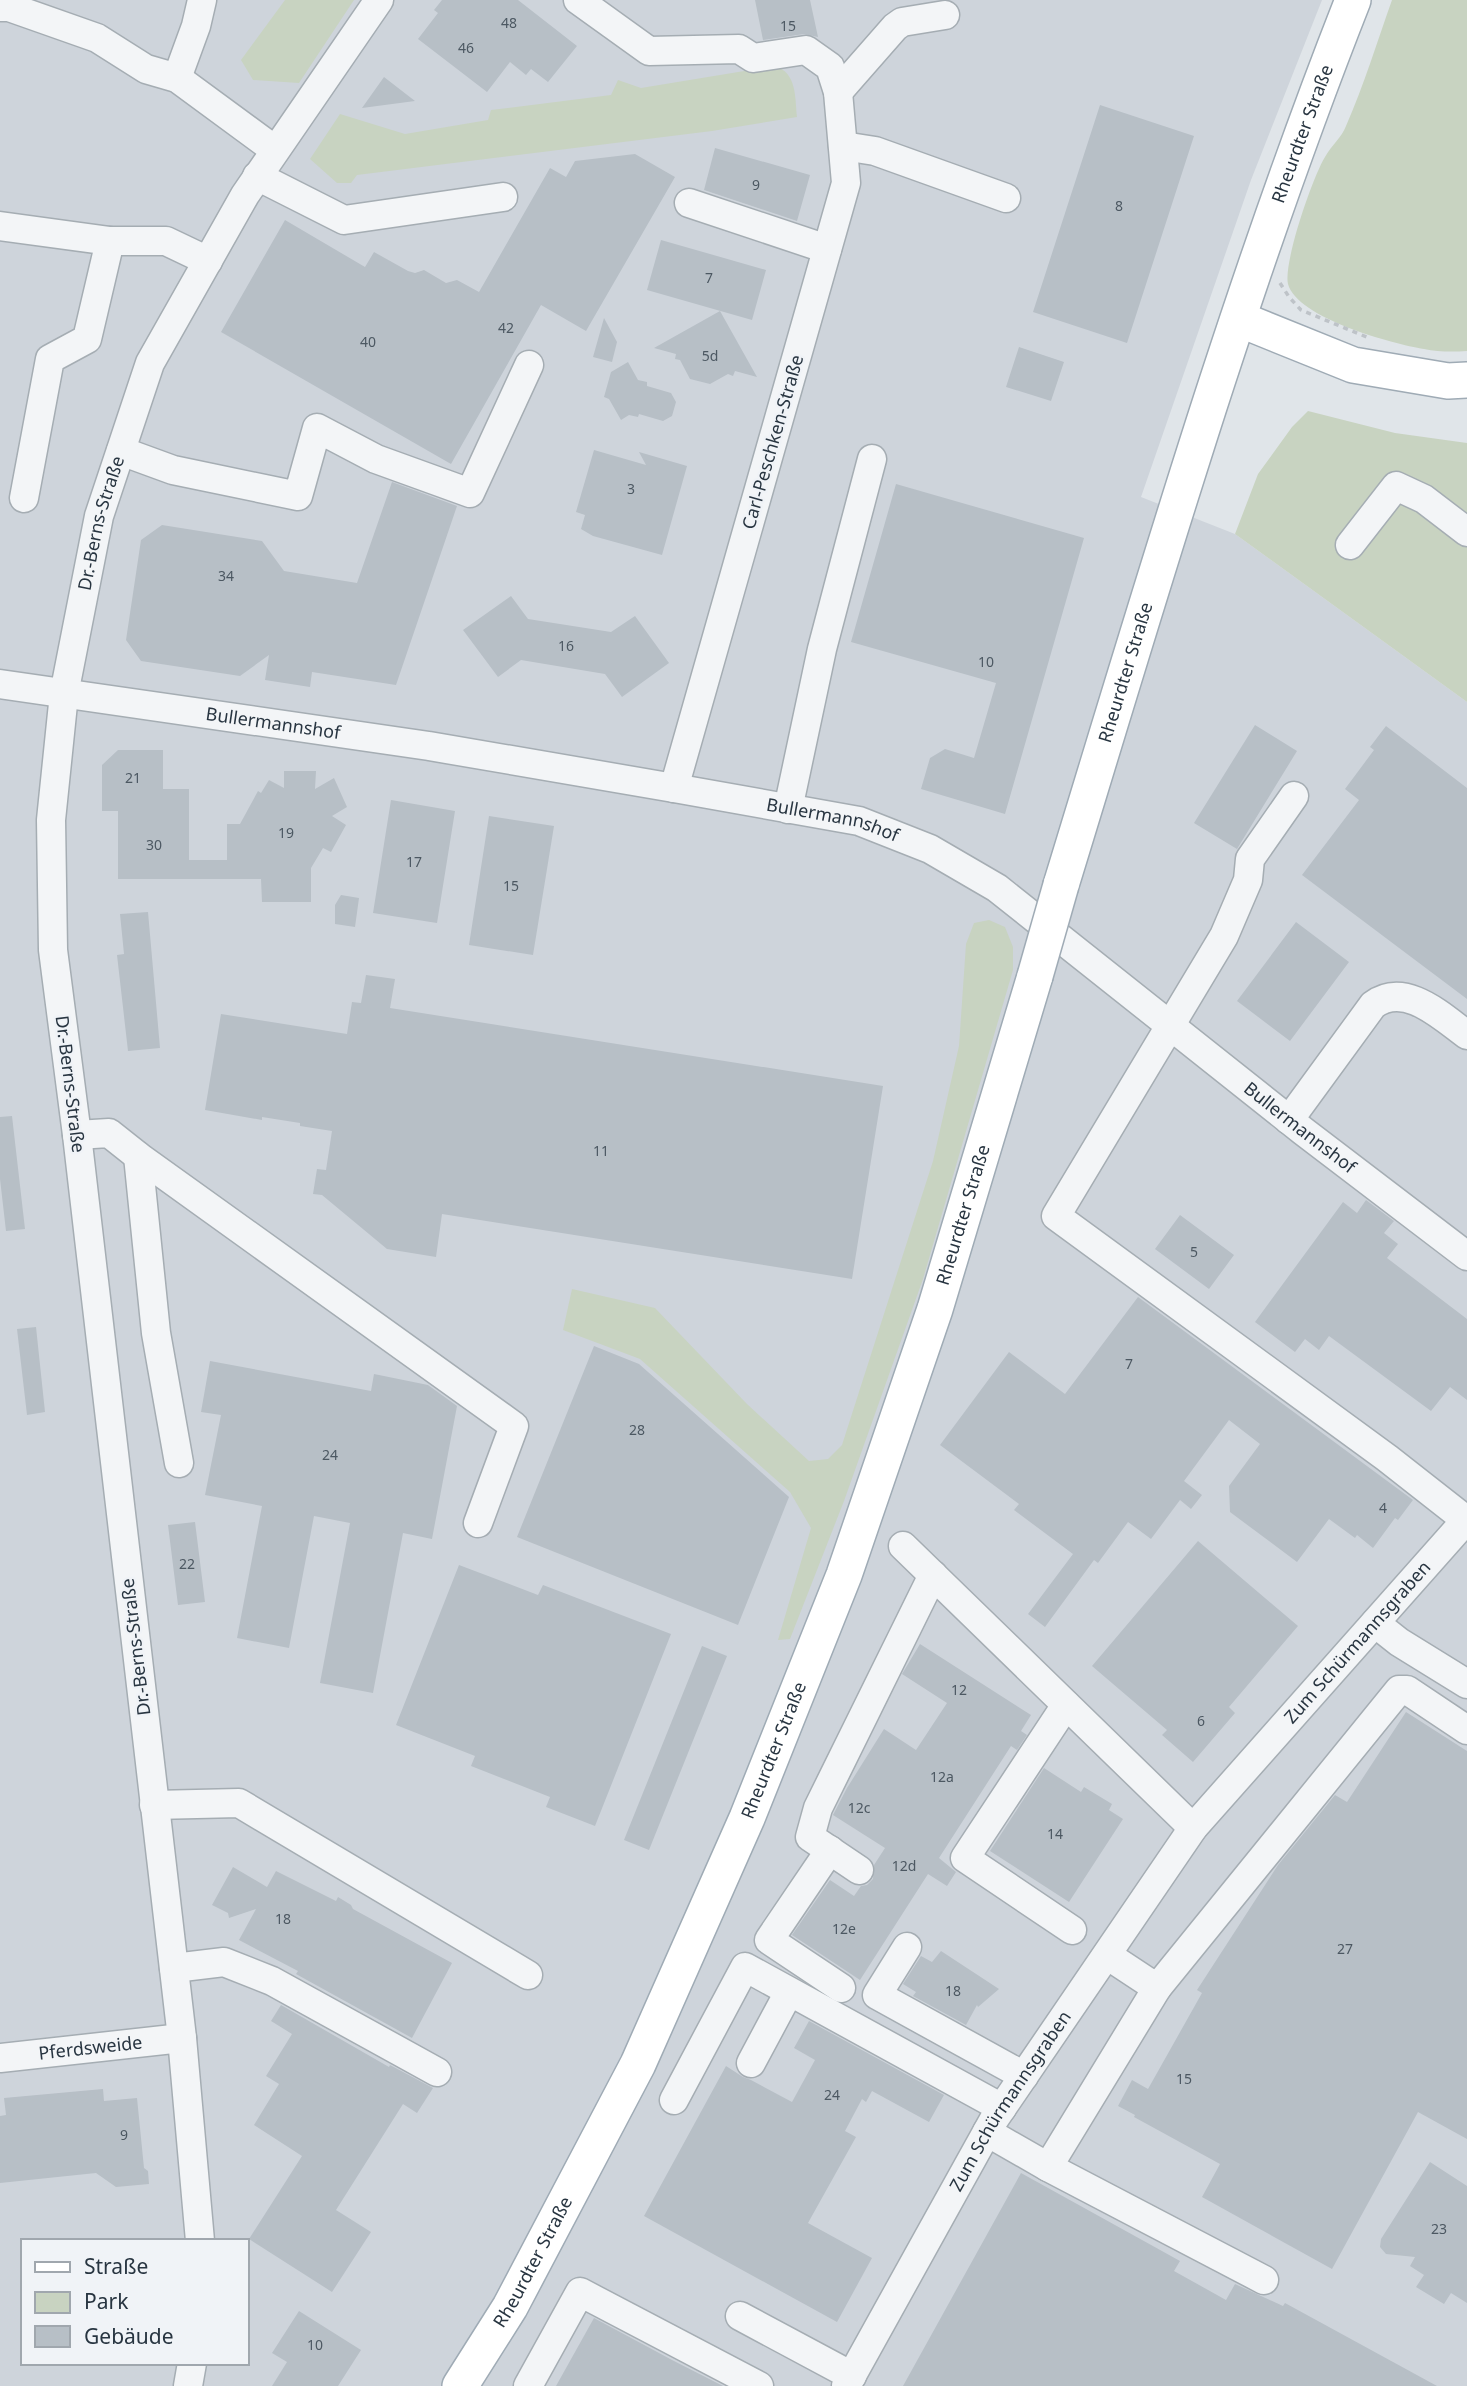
<svg xmlns="http://www.w3.org/2000/svg" width="1467" height="2386" font-family="'Noto Sans',sans-serif">
	<rect width="100%" height="100%" fill="#e0e5e9"/>
	<path fill="#ced4db" fill-rule="evenodd" d="M0,0H1322L1251,180L1141,497L1235,534L1467,702V2386H0ZM23,2241H247V2363H23Z"/>
	<path fill="#c8d3c1" d="M285,0H354L299,83L253,80L241,60Z
		M1392,0H1467V351C1453,352 1438,352 1424,349C1393,344 1297,318 1288,284C1283,263 1313,176 1325,157C1331,146 1342,137 1346,126C1364,85 1377,42 1392,0Z
		M775,66C797,73 795,97 797,117L712,131L357,175L351,183H337L310,159L340,114L405,134L488,120L491,110L611,95L618,80L641,88Z
		M1308,411L1395,433L1467,443V702L1235,534L1258,474L1292,427Z
		M989,920L1005,927L1013,947V970L923,1279L844,1501L790,1639L778,1640L811,1528L790,1492L640,1359L563,1330L572,1289L655,1308L747,1404L809,1461L828,1459L842,1445L933,1161L959,1046L966,944L974,923Z"/>
	<path fill="#b7bfc6" d="M442,0H518L577,46L548,82L531,69L526,75L510,62L487,92L418,39L438,13L434,10Z
		M755,0H810L818,37L804,34L763,40Z
		M384,77L415,101L362,108Z
		M1100,105L1194,136L1127,343L1033,312Z
		M715,148L810,175L797,221L704,190Z
		M635,154L675,177L586,331L541,305L451,464L221,332L285,220L365,267L374,252L408,271L415,273L424,270L446,283L457,280L479,292L550,168L566,177L575,161Z
		M661,240L766,270L752,320L647,290Z
		M720,311L757,377L735,371L733,376L728,374L710,384L690,379L680,360L675,359L676,354L654,348Z
		M604,318L617,342L612,362L593,357Z
		M1019,347L1064,362L1051,401L1006,387Z
		M628,362L638,380L647,382V386L671,393L676,402L672,416L663,421L639,414L638,417L629,415L621,420L609,399L604,397L611,372Z
		M594,450L646,465L639,452L687,466L662,555L593,536L581,529L585,515L576,512Z
		M392,482L457,506L396,685L312,672L310,687L265,680L269,655L240,676L141,661L126,640L141,540L162,525L262,541L284,571L357,583Z
		M896,484L1084,538L1005,814L921,789L930,758L945,749L974,758L996,683L851,642Z
		M511,596L528,619L611,632L635,616L669,663L622,697L605,674L521,660L498,677L463,630Z
		M1255,725L1297,751L1237,849L1194,823Z
		M1386,726L1467,788V999L1302,875L1359,800L1345,789L1374,750L1370,747Z
		M118,750H163V789H189V860H227V824H240L258,791L261,793L269,780L284,788V771H316L315,789L334,778L347,807L332,816L346,825L331,852L323,848L311,868V902H262L261,879H118V811H102V765Z
		M391,800L455,811L437,923L373,913Z
		M489,816L554,826L533,955L469,945Z
		M341,895L359,898L355,927L335,924V905Z
		M148,912L160,1048L128,1051L117,955L124,954L120,914Z
		M1296,922L1349,962L1290,1041L1237,1001Z
		M366,975L395,979L390,1008L883,1086L852,1279L442,1214L436,1257L387,1249L322,1195L313,1194L317,1169L326,1170L332,1131L300,1126V1123L262,1117V1120L205,1110L221,1014L347,1034L352,1002L361,1003Z
		M12,1116L25,1229L6,1231L0,1179V1117Z
		M1366,1200L1394,1221L1384,1233L1398,1244L1387,1258L1467,1319V1400L1450,1387L1431,1411L1329,1336L1319,1350L1305,1339L1295,1352L1255,1322L1343,1202L1357,1213Z
		M1180,1215L1234,1255L1209,1289L1155,1249Z
		M1138,1297L1413,1500L1398,1520L1395,1518L1373,1548L1357,1535L1355,1538L1329,1519L1297,1562L1230,1512L1229,1486L1260,1444L1229,1420L1184,1481L1202,1495L1191,1509L1180,1500L1151,1539L1128,1522L1098,1563L1094,1560L1045,1627L1028,1614L1073,1554L1014,1510L1019,1504L940,1445L1009,1352L1065,1394Z
		M36,1327L45,1412L27,1415L17,1329Z
		M594,1346L639,1364L789,1497L738,1625L517,1537Z
		M210,1361L371,1391L374,1374L428,1385L457,1406L432,1539L403,1533L373,1693L320,1683L350,1523L314,1516L289,1648L237,1638L262,1506L205,1495L221,1415L201,1412Z
		M195,1522L205,1602L178,1605L168,1525Z
		M1198,1541L1298,1626L1229,1707L1235,1713L1193,1762L1162,1735L1167,1730L1092,1666Z
		M459,1565L538,1595L543,1585L671,1634L595,1826L546,1807L550,1797L471,1766L475,1756L396,1725Z
		M920,1644L1031,1715L1021,1731L1027,1735L1017,1750L1011,1746L939,1858L956,1872L947,1886L928,1874L860,1980L792,1935L830,1880L854,1896L861,1886L867,1885L873,1879L874,1865L885,1848L833,1815L847,1788L884,1729L916,1750L947,1703L902,1674Z
		M702,1646L727,1656L649,1850L624,1840Z
		M1406,1712L1467,1751V2139L1418,2112L1332,2269L1202,2197L1220,2164L1134,2117L1135,2115L1118,2106L1132,2080L1148,2089L1202,1993L1197,1990L1278,1865L1335,1795L1347,1802Z
		M1044,1768L1081,1792L1084,1787L1112,1804L1109,1810L1123,1819L1069,1902L990,1851Z
		M233,1867L267,1887L276,1871L336,1901L338,1897L351,1905L353,1909L452,1963L412,2038L296,1974L298,1971L239,1940L256,1909L229,1918L228,1913L212,1905Z
		M941,1951L999,1989L978,2007L977,2005L966,2025L913,1996L916,1992L903,1984L921,1956L932,1962Z
		M281,2005L389,2067L390,2065L433,2088L417,2113L403,2104L336,2210L371,2232L332,2292L249,2239L302,2156L254,2125L279,2084L266,2076L292,2034L271,2021Z
		M809,2021L944,2095L929,2122L872,2091L866,2102L862,2099L845,2131L856,2137L808,2223L872,2258L837,2322L644,2216L726,2066L743,2077L751,2080L792,2102L815,2060L794,2048Z
		M103,2089L104,2101L137,2098L144,2168L148,2171L149,2184L116,2187L96,2173L0,2183V2116L6,2115L4,2098Z
		M1430,2162L1467,2186V2303L1451,2293L1444,2304L1416,2287L1424,2275L1410,2266L1415,2257L1386,2254L1380,2247L1381,2239Z
		M1021,2173L1180,2261L1174,2271L1226,2300L1235,2284L1283,2306L1285,2303L1437,2386H903Z
		M299,2311L361,2350L338,2386H272L287,2362L272,2353Z
		M594,2318L672,2360L723,2386H556Z"/>
	<g fill="none" stroke-linecap="round" stroke-linejoin="round">
		<defs>
			<g id="minor">
				<path d="M578,0L649,51L739,49L753,58L806,50L830,67L838,92L846,183L674,788"/>
				<path d="M0,7H9L97,38L146,69L177,78L275,150"/>
				<path d="M177,78L196,26L202,0"/>
				<path d="M838,92L895,27L902,22L945,15"/>
				<path d="M843,146L875,151L1006,198"/>
				<path d="M257,176L344,220L503,197"/>
				<path d="M689,203L827,249"/>
				<path d="M0,226L110,241"/>
				<path d="M121,451L173,470L298,496L317,428L376,459L470,493L529,365"/>
				<path d="M24,498L50,359L87,339L110,241H166L208,261"/>
				<path d="M1350,545L1396,486L1424,499L1467,532"/>
				<path id="s1" d="M0,684L429,746L674,788L859,821L930,849L997,888L1303,1131L1467,1256"/>
				<path d="M1294,796L1250,859L1248,880L1224,936L1056,1216L1387,1458L1466,1520"/>
				<path d="M788,809L822,649L872,459"/>
				<path d="M1289,1120L1373,1005C1405,981 1441,1016 1467,1035"/>
				<path d="M77,1135L109,1133L138,1156L514,1426L478,1523"/>
				<path d="M138,1156L156,1333L179,1463"/>
				<path d="M903,1546L1193,1828"/>
				<path d="M1375,1623L1399,1642L1467,1684"/>
				<path d="M1066,1705L965,1858L1072,1930"/>
				<path d="M154,1805L239,1803L528,1975"/>
				<path d="M830,1850L769,1940L841,1988"/>
				<path d="M859,1870L810,1837L818,1808L933,1575"/>
				<path d="M907,1947L877,1995L1024,2076"/>
				<path d="M1107,1955L1157,1988L1399,1690H1407L1467,1730"/>
				<path d="M174,1968L224,1962L272,1981L437,2072"/>
				<path id="s2" d="M0,2058L182,2038"/>
				<path d="M751,2063L789,1992"/>
				<path d="M674,2100L745,1967L1002,2108"/>
				<path d="M987,2132L1048,2167L1157,1988"/>
				<path d="M1048,2167L1264,2280"/>
				<path id="s3" d="M200,2241L182,2038L77,1135L53,950L51,820L64,694L99,516L150,363L245,195L379,0"/>
				<path d="M740,2316L852,2376"/>
				<path d="M188,2386L192,2363"/>
				<path d="M528,2386L580,2292L759,2386"/>
				<path id="s4" d="M846,2386L993,2121L1193,1828L1467,1519"/>
			</g>
			<g id="major">
				<path d="M1239,319L1353,365L1448,381L1467,380"/>
				<path id="s5" d="M1061,885C1152,588 1239,289 1353,0"/>
				<path id="s6" d="M460,2386L510,2307L638,2064L747,1818L844,1575L935,1309L1035,976"/>
			</g>
		</defs>
		<use href="#minor" stroke="#a5adb3" stroke-width="31"/>
		<use href="#major" stroke="#9fabb5" stroke-width="38"/>
		<path stroke="#bec3c8" stroke-width="3.5" stroke-dasharray="5 5" stroke-linecap="butt" d="M1280,283L1289,297L1301,310L1369,338"/>
		<use href="#minor" stroke="#f3f5f7" stroke-width="28"/>
		<use href="#major" stroke="#fff" stroke-width="35"/>
		<defs>
			<path id="major-bridge" d="M1035,976L1061,885"/>
		</defs>
		<use href="#major-bridge" stroke="#9fabb5" stroke-width="38" stroke-linecap="butt"/>
		<use href="#major-bridge" stroke="#fff" stroke-width="35"/>
	</g>
	<g text-anchor="middle" stroke-width="5" stroke-linejoin="round" paint-order="stroke">
		<g font-size="14" fill="#4c5862">
			<text x="509" y="28">48</text>
			<text x="788" y="31">15</text>
			<text x="466" y="53">46</text>
			<text x="756" y="190">9</text>
			<text x="1119" y="211">8</text>
			<text x="709" y="283">7</text>
			<text x="506" y="333">42</text>
			<text x="368" y="347">40</text>
			<text x="710" y="361">5d</text>
			<text x="631" y="494">3</text>
			<text x="226" y="581">34</text>
			<text x="566" y="651">16</text>
			<text x="986" y="667">10</text>
			<text x="133" y="783">21</text>
			<text x="286" y="838">19</text>
			<text x="154" y="850">30</text>
			<text x="414" y="867">17</text>
			<text x="511" y="891">15</text>
			<text x="601" y="1156">11</text>
			<text x="1194" y="1257">5</text>
			<text x="1129" y="1369">7</text>
			<text x="637" y="1435">28</text>
			<text x="330" y="1460">24</text>
			<text x="1383" y="1513">4</text>
			<text x="187" y="1569">22</text>
			<text x="959" y="1695">12</text>
			<text x="1201" y="1726">6</text>
			<text x="942" y="1782">12a</text>
			<text x="859" y="1813">12c</text>
			<text x="1055" y="1839">14</text>
			<text x="904" y="1871">12d</text>
			<text x="283" y="1924">18</text>
			<text x="844" y="1934">12e</text>
			<text x="1345" y="1954">27</text>
			<text x="953" y="1996">18</text>
			<text x="1184" y="2084">15</text>
			<text x="832" y="2100">24</text>
			<text x="124" y="2140">9</text>
			<text x="1439" y="2234">23</text>
			<text x="315" y="2350">10</text>
		</g>
		<g font-size="18" fill="#283541" stroke="#f0f3f7">
			<text dy="6" stroke="none"><textPath href="#s5" startOffset="789">Rheurdter Straße</textPath></text>
			<text transform="translate(773 442) rotate(-74)" y="6">Carl-Peschken-Straße</text>
			<text dy="6" stroke="none"><textPath href="#s3" startOffset="1731">Dr.-Berns-Straße</textPath></text>
			<text dy="6" stroke="none"><textPath href="#s5" startOffset="222">Rheurdter Straße</textPath></text>
			<text dy="6" stroke="none"><textPath href="#s1" startOffset="276">Bullermannshof</textPath></text>
			<text dy="6" stroke="none"><textPath href="#s1" startOffset="844">Bullermannshof</textPath></text>
			<text transform="translate(70 1084) rotate(83)" y="6">Dr.-Berns-Straße</text>
			<text dy="6" stroke="none"><textPath href="#s1" startOffset="1410">Bullermannshof</textPath></text>
			<text dy="6" stroke="none"><textPath href="#s6" startOffset="1278">Rheurdter Straße</textPath></text>
			<text dy="6" stroke="none"><textPath href="#s4" startOffset="906">Zum Schürmannsgraben</textPath></text>
			<text transform="translate(136 1647) rotate(-97)" y="6">Dr.-Berns-Straße</text>
			<text dy="6" stroke="none"><textPath href="#s6" startOffset="710">Rheurdter Straße</textPath></text>
			<text dy="6" stroke="none"><textPath href="#s2" startOffset="91">Pferdsweide</textPath></text>
			<text dy="6" stroke="none"><textPath href="#s4" startOffset="329">Zum Schürmannsgraben</textPath></text>
			<text dy="6" stroke="none"><textPath href="#s6" startOffset="144">Rheurdter Straße</textPath></text>
		</g>
	</g>
	<rect x="21" y="2239" width="228" height="126" fill="#f0f3f7" stroke="#a0a7ae" stroke-width="2"/>
	<rect x="35" y="2262" width="35" height="10" fill="#ffffff" stroke="#a0a7ae" stroke-width="2"/>
	<text x="84" y="2274" font-size="21" fill="#283541">Straße</text>
	<rect x="35" y="2292" width="35" height="21" fill="#c8d3c1" stroke="#a0a7ae" stroke-width="2"/>
	<text x="84" y="2309" font-size="21" fill="#283541">Park</text>
	<rect x="35" y="2326" width="35" height="21" fill="#b7bfc6" stroke="#a0a7ae" stroke-width="2"/>
	<text x="84" y="2344" font-size="21" fill="#283541">Gebäude</text>
</svg>
